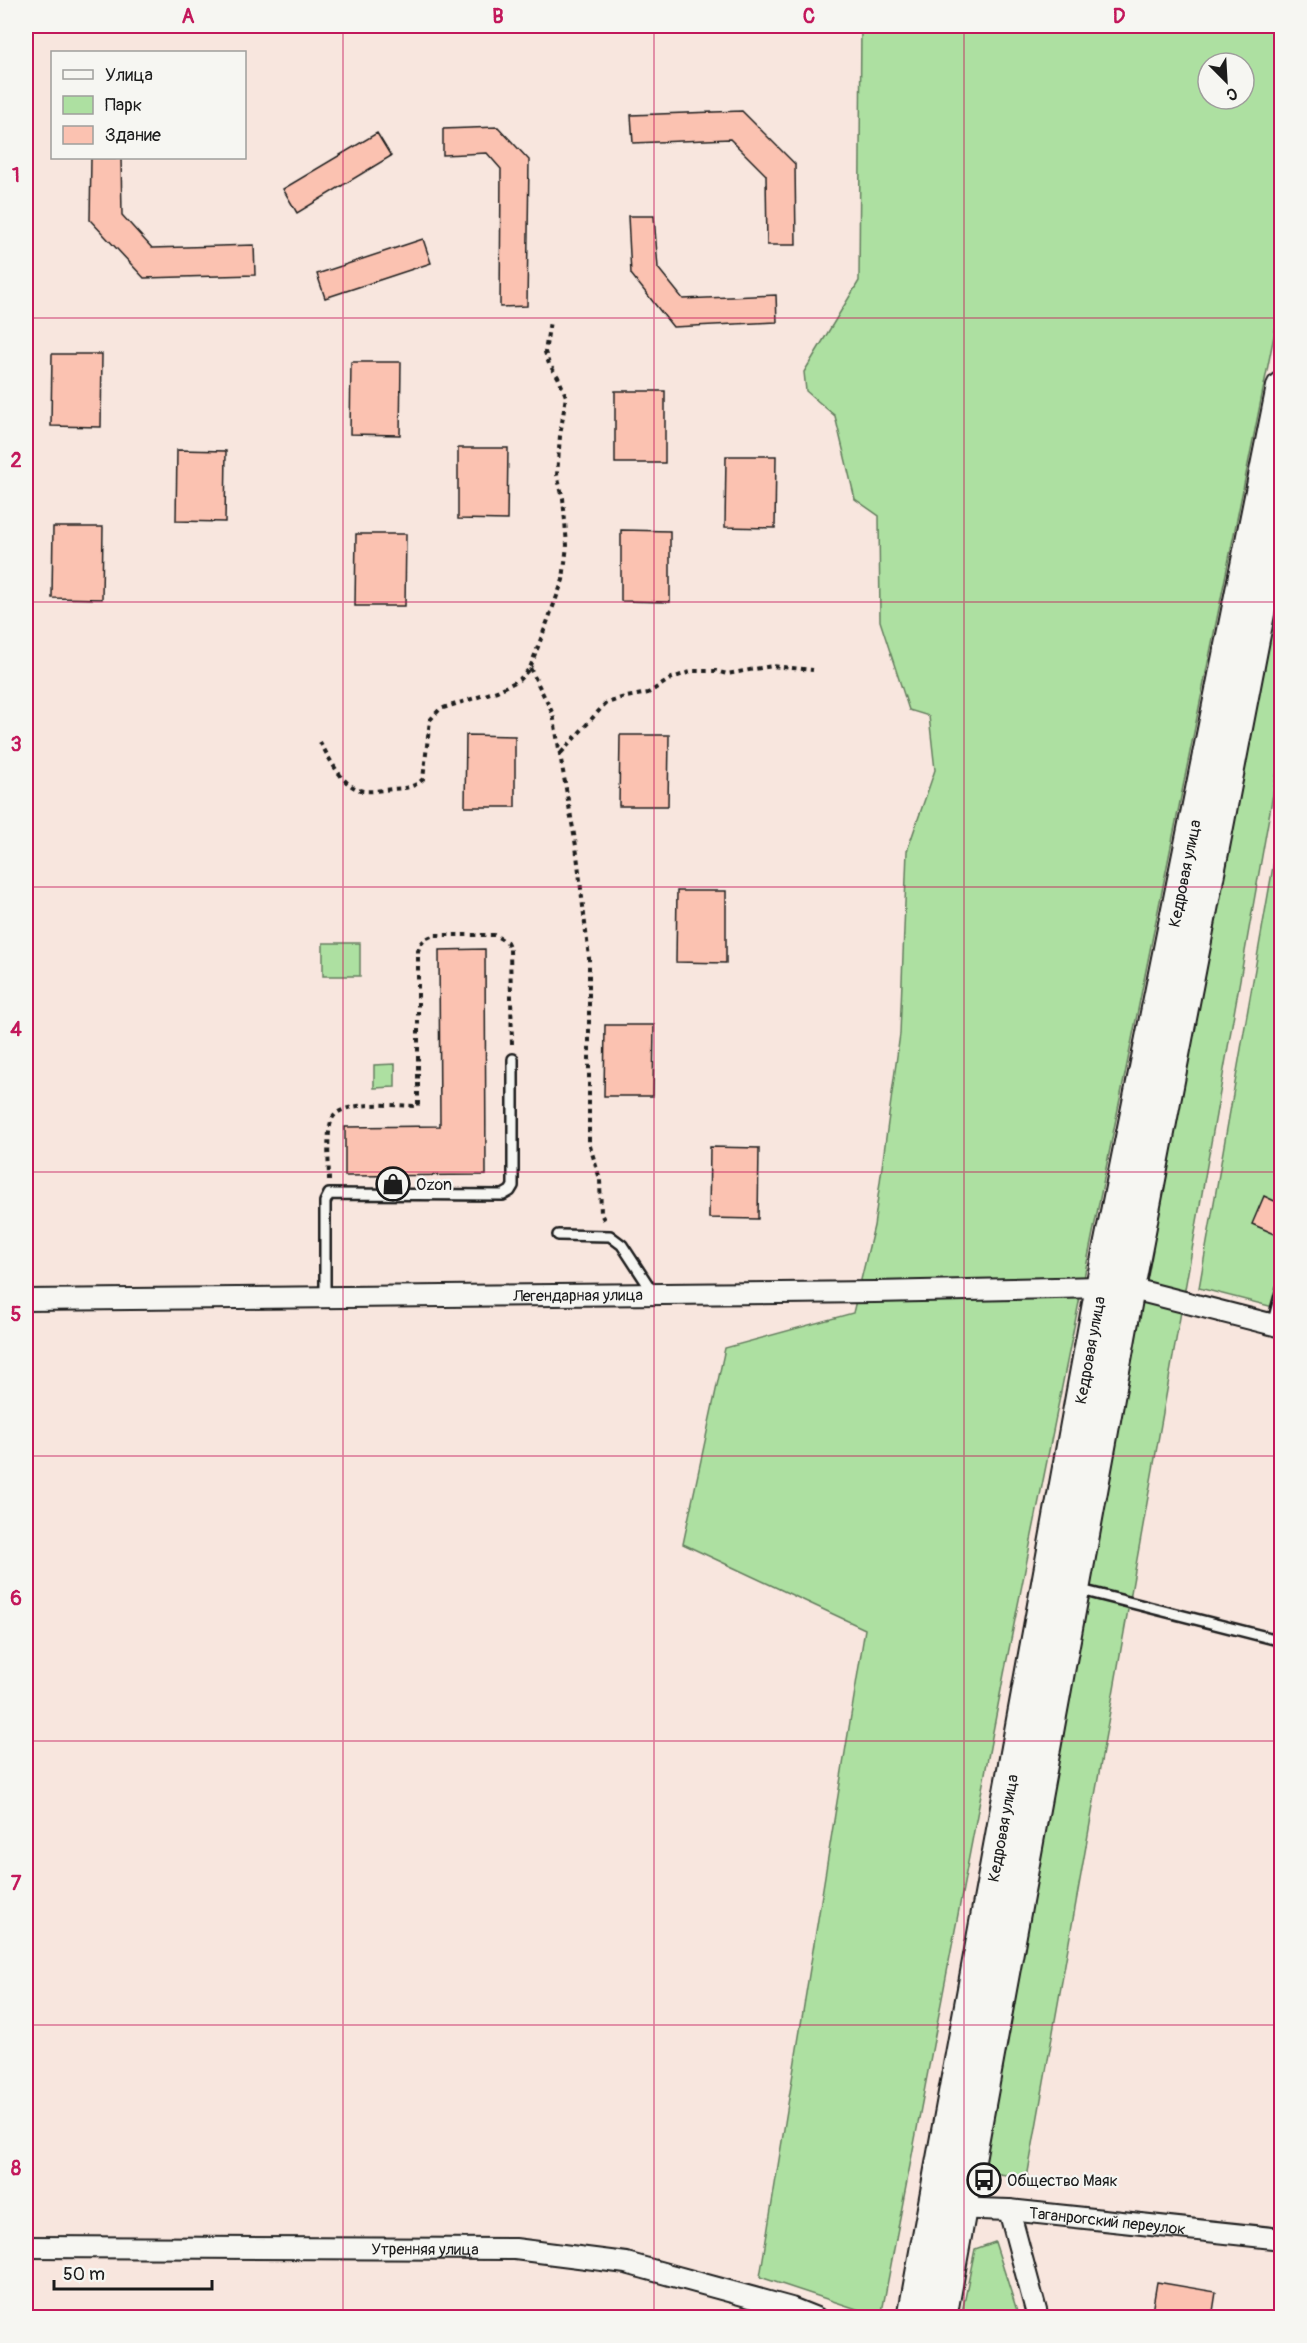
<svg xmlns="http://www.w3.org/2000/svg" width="1307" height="2343" font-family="Pangolin,sans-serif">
	<rect width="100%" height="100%" fill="#f8e6de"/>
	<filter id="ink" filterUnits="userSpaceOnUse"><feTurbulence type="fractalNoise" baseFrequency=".0167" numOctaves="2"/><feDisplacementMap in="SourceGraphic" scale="12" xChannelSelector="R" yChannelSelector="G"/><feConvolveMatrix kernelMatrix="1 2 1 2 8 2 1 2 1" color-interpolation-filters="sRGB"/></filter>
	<g filter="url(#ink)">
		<path fill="#ade0a1" stroke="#647e5e" stroke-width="1.5" fill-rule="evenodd" d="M861,26H1281V301L1004,1674L881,2317L760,2277L865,1629L683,1544L725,1348L853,1313L874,1226L900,1034L907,851L935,770L929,716L909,710L880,621L879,516L855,499L835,416L806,391L804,372L859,281ZM1208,63H1244V99H1208Z
			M1281,539V749L1027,2178L973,2170Z
			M1281,821V1309L1199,1288Z
			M323,943H360V976H323Z
			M395,1064V1087L374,1088V1065Z
			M995,2242L1019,2317H961L975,2249Z"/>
		<path fill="#fbc2b1" stroke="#1c1c1c" stroke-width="1.5" d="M742,111L795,164L796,245H767L766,175L730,139L633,143L631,115Z
			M498,127L529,160L527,306L500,307L501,169L487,153L443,155V129Z
			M377,133L391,156L297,213L283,189Z
			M91,158H121L122,215L152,248L254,245L255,275L144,278L90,220Z
			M628,216H654L658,268L683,299L776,295L777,322L673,327L631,274Z
			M423,239L431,263L325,298L317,274Z
			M52,354H102L101,427L51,426Z
			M351,362H401L400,435L350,434Z
			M615,391H665V463H615Z
			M458,448H508L507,520L458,519Z
			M177,450L226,451L225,522L176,521Z
			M726,456H776L775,528L725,527Z
			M53,527H103L102,599L52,598Z
			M621,530L670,531V602L621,601Z
			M356,534H406L405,606H355Z
			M466,735L515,736V807H465Z
			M620,735H669L668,806H619Z
			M677,891H726V963L676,962Z
			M485,949L486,1175L345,1176V1127L440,1126L439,950Z
			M605,1025H654L653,1096H604Z
			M710,1147L759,1148L758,1219L709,1218Z
			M1264,1196L1281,1204V1224L1277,1235L1252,1224Z
			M1157,2282L1216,2292L1212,2318H1151Z"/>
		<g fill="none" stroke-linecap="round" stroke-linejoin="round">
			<defs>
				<path id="service" d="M558,1235L610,1236L622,1245L654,1294
					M325,1297V1202L329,1194L503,1195L510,1191L513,1186V1059
					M1272,1325L1282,1288
					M1077,1589L1282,1641"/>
				<g id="minor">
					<path id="s1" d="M26,1300L875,1292L1101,1287L1129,1288L1282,1327"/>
					<path id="s2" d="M950,2208L1009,2210L1282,2239"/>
					<path d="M1009,2210L1038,2318"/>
					<path id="s3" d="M26,2247L515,2249L626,2263L791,2308L816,2318"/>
				</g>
				<g id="primary">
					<path id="s4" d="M913,2318L1101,1287L1282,387"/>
					<path d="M941,2318L1129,1288L1282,494"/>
				</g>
			</defs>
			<use href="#service" stroke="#1c1c1c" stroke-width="14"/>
			<use href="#minor" stroke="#1c1c1c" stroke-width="24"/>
			<use href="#primary" stroke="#1c1c1c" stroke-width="34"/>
			<path stroke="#1c1c1c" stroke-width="4" stroke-dasharray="4.5 4.5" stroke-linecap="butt" d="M530,668L553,714L576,846L589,958V1143L600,1179L601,1214L606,1223
				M320,742C330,759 342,787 363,791C372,792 383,790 392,789C405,788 414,788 423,779L430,720L440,709L497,691L519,680L530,668L563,580L567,545L563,498L557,475L560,436L566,396L558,377L549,364L545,352L550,321
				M561,753L605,704L621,698L648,693L672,678L693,671H716L727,674L772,666L813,670
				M329,1181C329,1165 326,1133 332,1119C341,1099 398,1106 418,1106V951C421,942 425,938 435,935H494L507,942L510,949L512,1046"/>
			<use href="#service" stroke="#f6f6f2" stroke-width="9"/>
			<use href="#minor" stroke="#f6f6f2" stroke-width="20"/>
			<use href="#primary" stroke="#f6f6f2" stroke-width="30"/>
		</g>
	</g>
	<path fill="none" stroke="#c2185b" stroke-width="1.5" stroke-opacity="0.55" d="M343,26V2318M654,26V2318M964,26V2318M26,318H1282M26,602H1282M26,887H1282M26,1172H1282M26,1456H1282M26,1741H1282M26,2025H1282"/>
	<defs>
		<symbol id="shop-ring" viewBox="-11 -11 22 22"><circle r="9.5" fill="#f6f6f2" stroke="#1c1c1c" stroke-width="1.5"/><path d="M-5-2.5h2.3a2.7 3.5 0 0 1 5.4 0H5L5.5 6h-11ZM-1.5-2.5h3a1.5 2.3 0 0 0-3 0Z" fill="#1c1c1c"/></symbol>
		<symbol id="bus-ring" viewBox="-11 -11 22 22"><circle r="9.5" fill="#f6f6f2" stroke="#1c1c1c" stroke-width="1.5"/><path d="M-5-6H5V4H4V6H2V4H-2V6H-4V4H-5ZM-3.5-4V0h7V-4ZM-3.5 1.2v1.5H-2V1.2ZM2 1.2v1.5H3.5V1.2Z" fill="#1c1c1c"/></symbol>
	</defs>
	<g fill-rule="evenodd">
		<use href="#shop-ring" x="374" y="1165" width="38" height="38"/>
		<use href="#bus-ring" x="965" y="2161" width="38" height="38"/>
	</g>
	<g text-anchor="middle" stroke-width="4.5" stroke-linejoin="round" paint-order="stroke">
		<g font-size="16" fill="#1c1c1c" stroke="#f6f6f2">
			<text dy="6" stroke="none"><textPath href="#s4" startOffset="1470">Кедровая улица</textPath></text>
			<text dy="6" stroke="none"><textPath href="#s1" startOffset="552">Легендарная улица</textPath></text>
			<text dy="6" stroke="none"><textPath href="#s4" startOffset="984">Кедровая улица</textPath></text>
			<text dy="6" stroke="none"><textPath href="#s4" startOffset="498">Кедровая улица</textPath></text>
			<text dy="6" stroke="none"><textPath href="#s2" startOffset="158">Таганрогский переулок</textPath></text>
			<text dy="6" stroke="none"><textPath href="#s3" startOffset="399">Утренняя улица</textPath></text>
		</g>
		<g font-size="16" fill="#1c1c1c" stroke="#f6f6f2" text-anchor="start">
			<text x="416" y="1190">Ozon</text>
			<text x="1007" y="2186">Общество Маяк</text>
		</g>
	</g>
	<rect width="1307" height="2343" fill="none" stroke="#f6f6f2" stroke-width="66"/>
	<rect x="51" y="51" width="195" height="108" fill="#f6f6f2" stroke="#9f9f9c" stroke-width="1.5"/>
	<rect x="63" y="70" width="30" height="9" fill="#f6f6f2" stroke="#9f9f9c" stroke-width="1.5"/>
	<text x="105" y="81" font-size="18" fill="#1c1c1c">Улица</text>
	<rect x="63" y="96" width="30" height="18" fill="#ade0a1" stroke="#9f9f9c" stroke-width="1.5"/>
	<text x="105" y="111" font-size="18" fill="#1c1c1c">Парк</text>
	<rect x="63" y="126" width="30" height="18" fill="#fbc2b1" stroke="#9f9f9c" stroke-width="1.5"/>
	<text x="105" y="141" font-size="18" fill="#1c1c1c">Здание</text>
	<g transform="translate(1226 81) rotate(156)"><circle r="28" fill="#f6f6f2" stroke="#9f9f9c" stroke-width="1.5"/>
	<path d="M0-4.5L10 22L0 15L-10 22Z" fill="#1c1c1c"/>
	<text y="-9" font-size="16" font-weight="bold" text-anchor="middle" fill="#1c1c1c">С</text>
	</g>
	<path d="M54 2280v9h158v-9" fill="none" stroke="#1c1c1c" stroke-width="3"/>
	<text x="63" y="2280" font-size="18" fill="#1c1c1c" stroke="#f6f6f2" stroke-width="4.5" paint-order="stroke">50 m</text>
	<rect x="33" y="33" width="1241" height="2277" fill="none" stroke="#c2185b" stroke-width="2"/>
	<g font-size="20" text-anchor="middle" font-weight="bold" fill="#c2185b">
		<text x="188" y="23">A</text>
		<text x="498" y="23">B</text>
		<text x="809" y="23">C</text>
		<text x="1119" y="23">D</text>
		<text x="16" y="182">1</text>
		<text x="16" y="467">2</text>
		<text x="16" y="751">3</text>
		<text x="16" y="1036">4</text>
		<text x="16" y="1321">5</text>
		<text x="16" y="1605">6</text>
		<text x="16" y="1890">7</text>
		<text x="16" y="2175">8</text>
	</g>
</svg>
